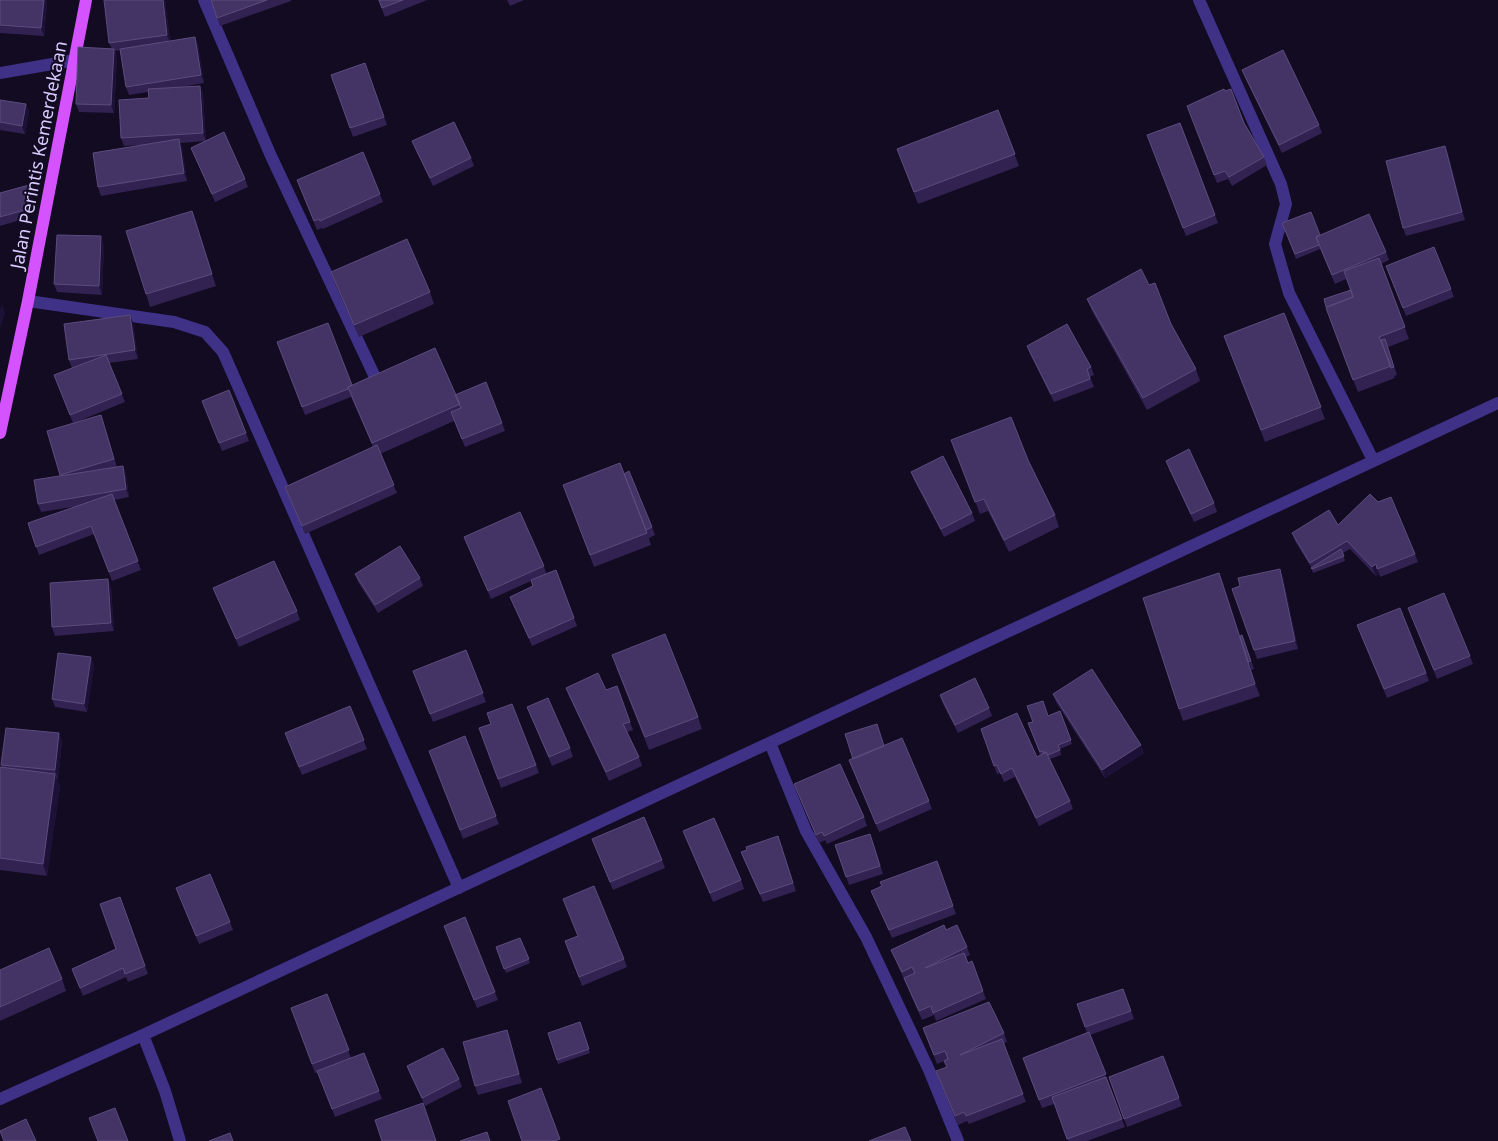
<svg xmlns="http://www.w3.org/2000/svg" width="1498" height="1141" font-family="'Noto Sans',sans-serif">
	<rect width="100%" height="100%" fill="#120b22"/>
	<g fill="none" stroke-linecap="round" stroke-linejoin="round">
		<path stroke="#3f3186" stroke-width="12" d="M204,0L271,156L375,377
			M1199,0L1281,184L1286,204L1275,244L1289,293L1373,460
			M0,73L75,60
			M28,301L174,322L205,332L223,352C300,531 381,709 459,888
			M770,743L806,831L866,937L929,1070L958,1141
			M143,1035L165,1091L180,1141
			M0,1099L143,1035L1498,403"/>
		<path stroke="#d453ff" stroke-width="12" d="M0,433L28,301L86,0"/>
	</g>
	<path fill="#322252" d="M0,0H46L47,3L44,36L0,33Z
		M165,0L170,41L195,37L198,45L204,83L181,87L200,86L203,94L206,141L245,179L248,187L215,202L191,148L205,141L180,143L182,147L187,181L101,196L98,187L140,145L124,146L121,138L149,98L148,92L129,95L126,87L120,50L115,51L117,57L114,113L79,112L76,104L112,49L109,43Z
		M211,0H291V1L220,26Z
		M378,0H427L385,17Z
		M507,0H524L510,6Z
		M365,63L387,125L353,137L331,75Z
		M1242,70L1319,125L1322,133L1282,153L1245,78Z
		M0,100L26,104L29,112L25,134L0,130Z
		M1187,106L1244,123L1264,157L1267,165L1232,186L1228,179L1217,183Z
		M998,110L1019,166L918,204L897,149Z
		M1180,123L1218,223L1186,236L1147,135Z
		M412,141L471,158L474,166L433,186L415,149Z
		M1445,146L1448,154L1465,220L1406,236L1403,228Z
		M297,180L380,194L383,202L323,229L322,228L317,230Z
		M29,185L32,193L27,218L0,226V193Z
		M192,211L216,286L150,307L146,294Z
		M1282,223L1320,235L1386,252L1389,260L1381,264L1409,339L1388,347L1397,375L1394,376L1395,378L1358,392L1330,320L1351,290L1346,279L1335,284L1320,249L1296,259Z
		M104,245L102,295L57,292L54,284Z
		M1434,247L1454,297L1406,316L1389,274Z
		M331,272L430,292L434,304L359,337L335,284Z
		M1087,299L1171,324L1196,369L1200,381L1147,410L1092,311Z
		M1284,313L1325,419L1265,442L1224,336Z
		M130,315L133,323L138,359L109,363L125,402L74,423L101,415L117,467L123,466L126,474L129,497L114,500L141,570L112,581L94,534L39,555L28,523L79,506L41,512L38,504L60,476L47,431L73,423L54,375L72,368L69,360Z
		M277,342L352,385L455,395L486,382L505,431L465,447L454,421L380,454L397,493L305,534L285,487L373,447L351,397L305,415Z
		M1027,346L1091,367L1094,375L1090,377L1094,387L1054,402L1030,354Z
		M229,390L249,441L222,451L202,401Z
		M951,440L1028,460L1055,515L1059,527L1009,552L988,511L980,514Z
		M1166,461L1214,503L1217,512L1194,522L1169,469Z
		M911,472L972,513L975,521L944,537L914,480Z
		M624,474L652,527L655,535L649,538L651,545L594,567L563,485Z
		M1338,525L1415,554L1418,562L1380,577L1379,573L1376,576L1350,549L1343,553L1345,561L1313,573L1311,567L1295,541L1292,533Z
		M464,537L544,566L546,573L556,570L577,626L532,646L510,597L533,586L531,581L491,599Z
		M1219,573L1240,636L1242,635L1254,669L1251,670L1260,696L1183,721L1179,709Z
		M355,574L420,578L423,586L378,613L358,582Z
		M1283,577L1298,649L1257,659L1232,589L1240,586Z
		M111,587L114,631L55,636L52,627Z
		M213,588L297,611L300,620L239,647Z
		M1408,608L1470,656L1473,664L1437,679Z
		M1360,633L1426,673L1429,681L1387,698Z
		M466,650L486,702L433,722L413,671Z
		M91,657L94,666L87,712L55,707L52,699Z
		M616,667L698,717L702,729L649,750Z
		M617,686L633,730L627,732L639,757L642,766L609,781L569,696L566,688L606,690Z
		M1053,694L1144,753L1105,778L1056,702Z
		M940,695L989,708L992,716L958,733L943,704Z
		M350,706L367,749L302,775L285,733Z
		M527,707L570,748L573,757L552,766Z
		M1060,711L1072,744L1060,749L1061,755L1050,759L1070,801L1073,809L1039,826L1015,777L1004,782L1000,773L997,774L981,729L1037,757L1040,755L1028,723Z
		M487,713L536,765L539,773L501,788L479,728L491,724Z
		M59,733L62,741L58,779H57L60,786L47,876L0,870V767L2,768L1,765Z
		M465,736L499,824L463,839L429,751Z
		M884,746L929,801L932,809L879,832L849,760Z
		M794,784L864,817L867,826L827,844L825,840L819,843Z
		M683,831L741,880L744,889L713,902Z
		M592,839L662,860L665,868L613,890Z
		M873,842L883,874L849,885L835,845Z
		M781,845L796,891L763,902L741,852Z
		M937,861L956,914L892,938L871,891Z
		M176,888L230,922L233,930L199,944Z
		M120,897L148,974L128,982L126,977L83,996L72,969L116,949Z
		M563,899L624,959L627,967L582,986L565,941L578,936Z
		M465,917L498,1000L477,1008L444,926Z
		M946,930L967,947L970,955L966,957L968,963L972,961L986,999L936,1021L934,1015L922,1020L891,950Z
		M520,938L530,963L506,973L496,947Z
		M0,970L62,979L66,991L0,1021Z
		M1123,989L1134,1019L1090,1035L1125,1127L1087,1141H1068L1054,1104L1042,1108L1023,1058L1087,1033L1077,1004Z
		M327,994L351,1058L364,1053L382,1099L335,1117L318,1072L315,1073L291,1008Z
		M580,1022L590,1053L558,1064L548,1033Z
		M923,1028L1004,1033L1007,1042L1003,1044L1026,1102L969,1124L967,1121L958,1125L939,1079L947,1067L944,1061L937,1064Z
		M510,1039L522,1083L478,1095L475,1086Z
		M1163,1056L1182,1106L1127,1127L1109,1077Z
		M407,1066L459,1079L462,1087L425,1106L410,1074Z"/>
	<path fill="#1d1137" d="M44,0H46L47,3L44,36L41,28Z
		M163,0H165L170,44L167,35Z
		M195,37L198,45L204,83L201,75Z
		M114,49L117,57L114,113L111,105Z
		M200,86L203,94L206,141L203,133Z
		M26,104L29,112L25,134L22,126Z
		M179,139L182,147L187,181L184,173Z
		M1445,146L1448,154L1465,220L1462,212Z
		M29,185L32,193L27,218L24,210Z
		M192,211L197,223L216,286L212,274Z
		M101,236L104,245L102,295L99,286Z
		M2,304L5,313L0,329V310Z
		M130,315L133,323L138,359L135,350Z
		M123,466L126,474L129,497L126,489Z
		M1376,564L1379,573L1376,576L1372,567Z
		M1280,569L1283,577L1298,649L1295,641Z
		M1219,573L1224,585L1260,696L1255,684Z
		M108,579L111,587L114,631L111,623Z
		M91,657L94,666L87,712L84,704Z
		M59,733L62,741L58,779L55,770Z
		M1141,745L1144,753L1105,778L1102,770Z
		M55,774L60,786L47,876L43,864Z
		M507,1030L510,1039L522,1083L519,1074Z"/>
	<path fill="#433465" stroke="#5b4c7d" d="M0,0H44L41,28L0,25Z
		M104,0H163L167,35L109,43Z
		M211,0H267L217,18Z
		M379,0H403L382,8Z
		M195,37L201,75L126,87L120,49Z
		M78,47L114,49L111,105L76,104Z
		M1283,50L1319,125L1279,145L1242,70Z
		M365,63L384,117L350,128L331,75Z
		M200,86L203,133L121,138L119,100L149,98L148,89Z
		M1224,89L1225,91L1231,89L1244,123L1264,157L1229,177L1225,171L1214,175L1187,106Z
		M0,100L26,104L22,126L0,122Z
		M998,110L1015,154L914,192L897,149Z
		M454,122L471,158L430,178L412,141Z
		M1180,123L1215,215L1183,228L1147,135Z
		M224,132L245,179L212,194L191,148Z
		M179,139L184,173L98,187L93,153Z
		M1445,146L1462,212L1403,228L1386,161Z
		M363,152L380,194L320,221L319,219L314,221L297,180Z
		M29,185L24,210L0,217V193Z
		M192,211L212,274L146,294L126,231Z
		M1311,212L1320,235L1316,237L1319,245L1295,254L1282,223Z
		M1369,214L1386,252L1332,275L1316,237Z
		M57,235L101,236L99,286L54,284Z
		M407,239L430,292L354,325L331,272Z
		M1434,247L1451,289L1403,308L1386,266Z
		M1379,258L1405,327L1379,337L1391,366L1353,380L1326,308L1353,297L1344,271Z
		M1141,269L1149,285L1155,283L1171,324L1196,369L1143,398L1087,299Z
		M1351,290L1353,297L1326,307L1324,299Z
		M1284,313L1321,407L1261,430L1224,336Z
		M130,315L135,350L69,360L64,324Z
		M328,323L352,385L348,387V389L302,407L277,342Z
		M1067,324L1091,367L1087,369L1090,379L1051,394L1027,346Z
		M1385,339L1394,367L1391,368L1381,340Z
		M435,348L460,404L372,443L348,387Z
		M106,355L122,394L70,415L54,375Z
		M486,382L502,423L462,439L451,412L461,408L455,395Z
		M229,390L246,433L219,443L202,401Z
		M101,415L114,459L60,475L47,431Z
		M1011,417L1028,460L1055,515L1004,540L984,499L975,502L951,440Z
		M377,445L394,485L302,526L285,487Z
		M1189,449L1214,503L1191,514L1166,461Z
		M943,456L972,513L941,529L911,472Z
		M620,463L647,533L590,555L563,485Z
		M123,466L126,489L38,504L34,480Z
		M629,471L652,527L646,530L624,474Z
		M112,494L138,561L109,572L91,526L36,547L28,523Z
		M1370,494L1378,502L1391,497L1415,554L1377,569L1376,564L1372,567L1347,541L1310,563L1292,533L1329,510L1338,525Z
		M520,512L544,566L488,591L464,537Z
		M400,546L420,578L375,605L355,574Z
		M1341,549L1344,556L1312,569L1311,568Z
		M274,561L297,611L236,639L213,588Z
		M1280,569L1295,641L1254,650L1232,589L1240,586L1238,578Z
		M556,570L574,618L529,638L510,597L533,586L531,580Z
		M1219,573L1255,684L1179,709L1143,598Z
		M108,579L111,623L52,627L50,583Z
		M1444,593L1470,656L1434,670L1408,608Z
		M1400,608L1426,673L1384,689L1357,625Z
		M665,634L698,717L645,737L612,655Z
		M1242,635L1251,661L1248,662L1240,636Z
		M466,650L483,693L430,714L413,671Z
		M58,653L91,657L84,704L52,699Z
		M1092,669L1141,745L1102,770L1053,694Z
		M598,673L606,690L617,686L630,722L623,724L639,757L606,772L566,688Z
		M975,678L989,708L955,725L940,695Z
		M548,698L570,748L549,757L527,707Z
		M1043,701L1048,716L1060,711L1071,740L1058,745L1060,750L1048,755L1046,752L1043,754V751L1040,752L1028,723L1033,722L1027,706Z
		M512,704L536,765L498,779L479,728L491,724L487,713Z
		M350,706L364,740L299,767L285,733Z
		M1017,713L1037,757L1046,752L1070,801L1036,818L1012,768L1001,774L997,765L994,766L981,729Z
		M877,724L884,746L853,759L845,734Z
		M6,728L59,733L55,770L1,765Z
		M465,736L496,816L460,830L429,751Z
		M902,738L929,801L876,824L849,760Z
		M840,764L864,817L824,836L822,832L816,835L794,784Z
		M0,767L55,774L43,864L0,858Z
		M644,817L662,860L610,882L592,839Z
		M714,818L741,880L710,893L683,831Z
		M870,834L880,866L846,877L835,845Z
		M778,836L793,883L760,894L741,852L747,850L746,847Z
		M937,861L953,906L889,930L871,891L882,886L880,882Z
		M210,874L230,922L196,936L176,888Z
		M594,886L624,959L579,977L565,941L578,936L563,899Z
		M120,897L145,966L125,974L123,968L80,988L72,969L116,949L100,904Z
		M465,917L495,992L474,1000L444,926Z
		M944,925L946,930L957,925L967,947L925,968L964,953L968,963L972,961L983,991L933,1013L931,1006L919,1011L904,978L915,973L912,967L902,972L891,950Z
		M520,938L529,959L504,969L496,947Z
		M49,948L62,979L0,1007V970Z
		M1123,989L1131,1011L1085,1027L1077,1004Z
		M327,994L349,1050L312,1064L291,1008Z
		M989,1002L1004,1033L960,1055L1002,1039L1023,1094L966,1116L964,1112L955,1116L936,1071L947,1067L944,1061L948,1059L945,1051L934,1055L923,1028Z
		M580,1022L589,1049L557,1060L548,1033Z
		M507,1030L519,1074L475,1086L463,1042Z
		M1089,1032L1106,1074L1039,1100L1023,1058Z
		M443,1048L459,1079L422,1098L407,1066Z
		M364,1053L379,1091L332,1109L317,1071Z
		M1163,1056L1179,1098L1124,1119L1109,1077Z
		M1106,1077L1122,1119L1067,1139L1052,1097Z
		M541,1088L560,1139L555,1141H522L508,1101Z
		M423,1103L436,1141H382L375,1120Z
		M115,1108L128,1141H98L89,1118Z
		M26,1119L36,1141H4L0,1131Z
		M905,1127L911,1141H869Z
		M487,1132L490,1141H460Z
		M230,1133L233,1141H209Z"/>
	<g text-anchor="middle" stroke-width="4" stroke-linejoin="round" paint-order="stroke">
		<g font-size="18" fill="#d8ccff" stroke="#120b22">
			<text transform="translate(39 155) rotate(-79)" y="6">Jalan Perintis Kemerdekaan</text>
		</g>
	</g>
</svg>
